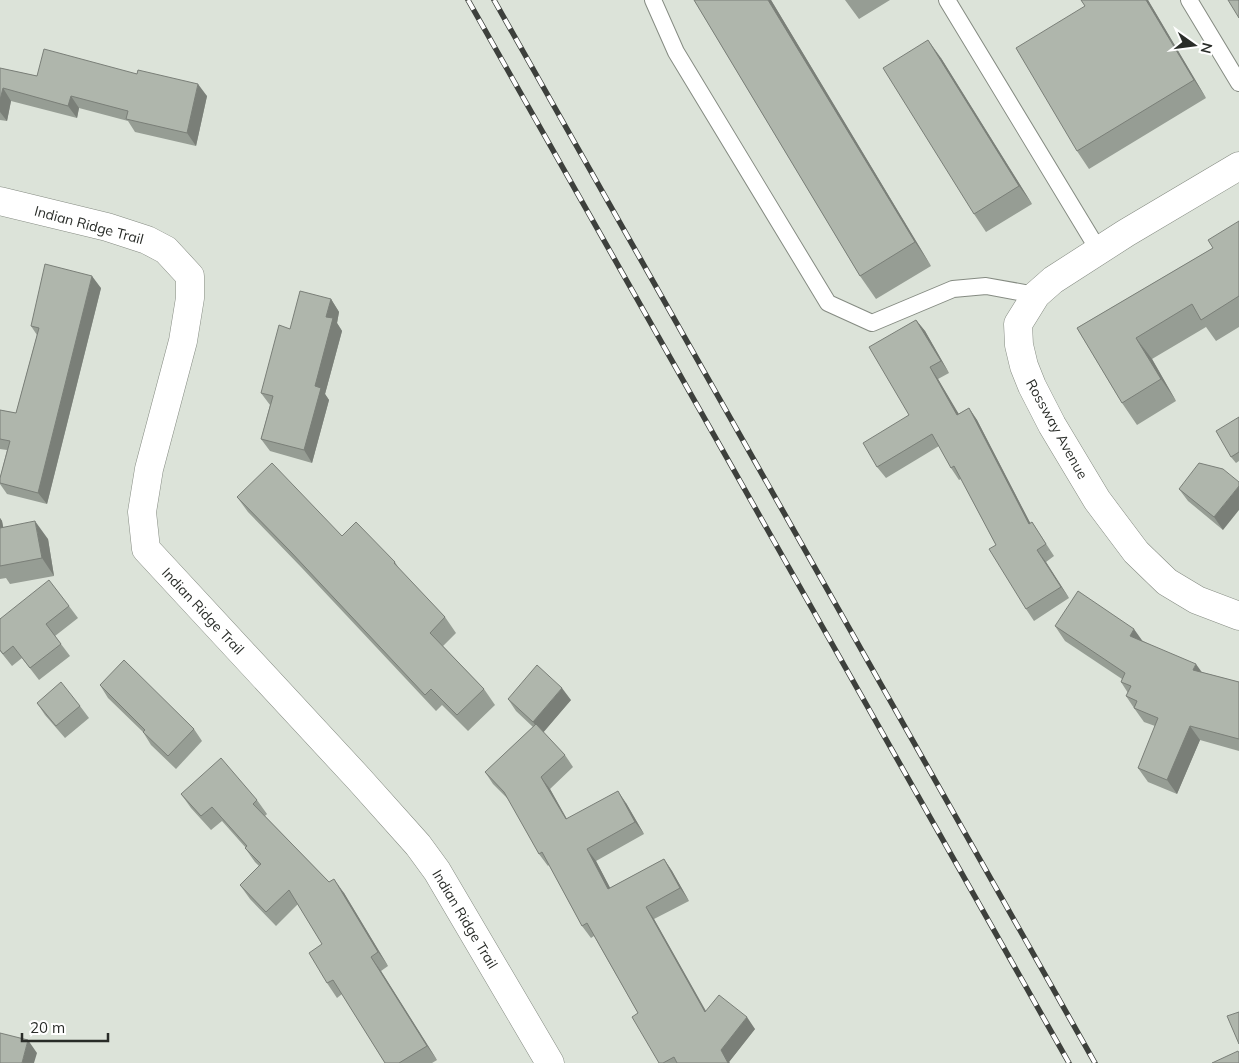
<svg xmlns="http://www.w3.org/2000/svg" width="1239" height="1063" font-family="Mulish,sans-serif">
	<rect width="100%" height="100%" fill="#dce3d9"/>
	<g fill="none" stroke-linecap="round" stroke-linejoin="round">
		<defs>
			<path id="service" d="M653,0L676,52L828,303L872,323L953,289L986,286L1036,295
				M947,0L1099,251
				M1189,0L1239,83"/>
			<path id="minor" d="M1239,166L1126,233L1053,280L1036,295L1018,324L1019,345L1024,366L1032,386L1052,425L1097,500L1136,552L1167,582L1197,600L1239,616
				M0,201L107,227L147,240L166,250L190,276V298L183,341L149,469L142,512L146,549L359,779L418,845L437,871L550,1063"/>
		</defs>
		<use href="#service" stroke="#858b82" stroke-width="18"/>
		<use href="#minor" stroke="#858b82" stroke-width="29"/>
		<use href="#service" stroke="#fff" stroke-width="16"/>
		<use href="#minor" stroke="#fff" stroke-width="28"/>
		<defs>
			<path id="rail" d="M468,0L1069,1063
				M494,0L1095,1063"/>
		</defs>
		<use href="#rail" stroke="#3d403c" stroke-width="5.5"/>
		<use href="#rail" stroke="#fff" stroke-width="4" stroke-dasharray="11" stroke-linecap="butt"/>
	</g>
	<path fill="#969d94" d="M694,0H771L931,266L876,299L860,276Z
		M845,0H890L859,19Z
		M1081,0H1148L1206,98L1089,169L1077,151L1085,6Z
		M941,58L1032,204L986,232L974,214Z
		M0,68L37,76L207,96L196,146L135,132L128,121L79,108L77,118L11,101L7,121L0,120Z
		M1239,221V327L1216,341L1206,327L1152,359L1176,401L1137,425L1122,403L1077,328L1213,248Z
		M101,288L47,504L7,494L0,484V478L7,450L0,449V410L16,413L37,335L31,326Z
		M331,299L339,312L337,323L342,331L325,394L329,400L312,463L270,451L261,439L270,405L261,393Z
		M916,320L925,331L949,373L938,379L958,414L969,408L977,420L1030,523L1032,522L1054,556L1046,562L1069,598L1034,621L1026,609L996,545L961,479L959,480L951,468L939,446L886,478L877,467L909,415Z
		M1239,417V461L1236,463L1231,457Z
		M1223,469V530L1188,501L1179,489Z
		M237,497L342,536L395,562L400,570L445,617L456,633L443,646L484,689L495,705L468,731L442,705L436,711L301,567L248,512Z
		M0,518L2,521L3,527L48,539L54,576L10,584L6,578L0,579Z
		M69,606L78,618L55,636L70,656L39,680L22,658L12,666L0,651V619Z
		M1055,626L1143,641L1201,672L1239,682V751L1200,740L1177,794L1148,782L1138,768L1155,726L1144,722L1134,708L1126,696L1128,693L1121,682L1122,679L1065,641Z
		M100,685L194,729L202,741L176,769L151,745L143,732L108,698Z
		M508,699L571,700L543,732L565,755L573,767L550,789L567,819L626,803L644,834L596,861L610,888L664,859L672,871L689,901L654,919L706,1011L755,1029L729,1062L730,1063H659L638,1013L594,936L591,938L582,926L549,865L548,866L539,854L509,800L493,784L485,772L533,727L516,711Z
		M37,703L80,706L89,718L65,738L45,715Z
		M181,794L257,800L267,814L265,816L329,882L344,893L388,966L381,971L437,1060L432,1063H385L342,994L337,998L327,983L322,944L298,904L276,926L250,899L240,885L259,866L255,862L245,848H246L222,821L211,830L191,808Z"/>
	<path fill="#7a7f78" d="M768,0H771L931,266L915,242Z
		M1146,0H1148L1206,98L1194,80Z
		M928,40L941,58L1032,204L1019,186Z
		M198,84L207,96L196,146L187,133Z
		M3,88L11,101L7,121L0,112V100Z
		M71,96L79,108L77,118L68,106Z
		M92,276L101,288L47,504L38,493Z
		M331,299L339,312L337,323L342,331L325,394L329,400L312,463L304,450L326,317Z
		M916,320L925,331L949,373L941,361Z
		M1136,338L1152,359L1176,401L1161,379Z
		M930,367L938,379L966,426L957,415Z
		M969,408L977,420L1037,536L1029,524Z
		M1239,486V510L1223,530L1214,517Z
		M0,518L2,521L7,547L0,536Z
		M35,521L48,539L54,576L42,558Z
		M1037,550L1046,562L1069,598L1061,587Z
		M1134,629L1144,643L1130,636Z
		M1196,664L1206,678L1193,670Z
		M562,688L571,700L542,734L533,722Z
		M1190,726L1200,740L1177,794L1167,780Z
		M541,777L550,789L574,832L566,819Z
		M618,791L626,803L644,834L635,822Z
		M587,849L596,861L617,901L608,889Z
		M664,859L672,871L689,901L680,888Z
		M334,879L344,893L388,966L378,952Z
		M646,907L654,919L713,1024L705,1012Z
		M371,957L381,971L437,1060L427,1046Z
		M747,1017L755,1029L729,1062L730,1063H728L721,1050Z
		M28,1040L37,1053L34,1063H22Z"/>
	<path fill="#afb6ac" stroke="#7a7f78" d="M694,0H768L915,242L860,276Z
		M1081,0H1146L1194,80L1077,151L1016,48L1085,6Z
		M1228,0H1239V18Z
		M928,40L1019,186L974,214L883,68Z
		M44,49L137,74L138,70L198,84L187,133L126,119L128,111L71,96L68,106L3,88L0,100V68L37,76Z
		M1239,221V296L1201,320L1192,304L1136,338L1161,379L1122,403L1077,328L1213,248L1208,240Z
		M45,264L92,276L38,493L0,483V478L10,441L0,439V410L16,413L39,328L31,326Z
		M300,291L331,299L326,317L333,318L315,386L321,388L304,450L261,439L273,396L261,393L279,325L290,329Z
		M916,320L941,361L930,367L957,415L969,408L1029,524L1032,522L1046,544L1037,550L1061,587L1026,609L989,549L996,545L954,466L951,468L932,434L877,467L863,443L909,415L869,347Z
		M1239,417V452L1231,457L1216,431Z
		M272,463L342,536L356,522L395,562L394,563L445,617L430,633L484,689L457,715L431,689L425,695L290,551L237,497Z
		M1199,463L1223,469L1239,482V486L1214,517L1179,489Z
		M35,521L42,558L0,566V528Z
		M49,580L69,606L46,624L61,644L30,668L13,646L3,654L0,650V619Z
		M1078,591L1134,629L1130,636L1196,664L1193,670L1239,682V739L1190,726L1167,780L1138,768L1158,718L1134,708L1137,701L1126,696L1131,686L1121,682L1125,673L1055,626Z
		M124,660L194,729L168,756L143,732L145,730L100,685Z
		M537,665L562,688L533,722L508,699Z
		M61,682L80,706L56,726L37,703Z
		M536,724L565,755L541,777L566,819L618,791L635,822L587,849L608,889L664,859L680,888L646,907L705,1012L719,995L747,1017L721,1050L728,1063H677L674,1057L663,1063H659L632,1017L638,1013L587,923L582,926L542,852L539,854L504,792L485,772Z
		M221,758L257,800L253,804L329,882L334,879L378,952L371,957L427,1046L399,1063H385L333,980L327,983L309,953L322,944L289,890L266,912L240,885L261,864L245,848L247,846L212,807L201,816L181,794Z
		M1239,1012V1044L1227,1016Z
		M0,1033L28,1040L22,1063H0Z
		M1238,1051L1239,1053V1063H1212Z"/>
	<g text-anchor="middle" stroke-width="4" stroke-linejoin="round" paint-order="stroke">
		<g font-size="14" fill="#292c28" stroke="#fff">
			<text transform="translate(89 225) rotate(15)" y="5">Indian Ridge Trail</text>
			<text transform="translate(1057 429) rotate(61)" y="5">Rossway Avenue</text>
			<text transform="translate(203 611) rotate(47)" y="5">Indian Ridge Trail</text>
			<text transform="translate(465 919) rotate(59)" y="5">Indian Ridge Trail</text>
		</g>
	</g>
	<g transform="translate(1194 45) rotate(104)" stroke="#ffffff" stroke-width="4" paint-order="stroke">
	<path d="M0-4L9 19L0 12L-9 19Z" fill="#292c28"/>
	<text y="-8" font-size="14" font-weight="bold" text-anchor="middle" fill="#292c28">N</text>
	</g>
	<path d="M22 1033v8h86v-8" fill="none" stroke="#292c28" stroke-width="2.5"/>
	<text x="30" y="1033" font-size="15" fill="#292c28" stroke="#ffffff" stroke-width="4" paint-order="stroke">20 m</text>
</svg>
